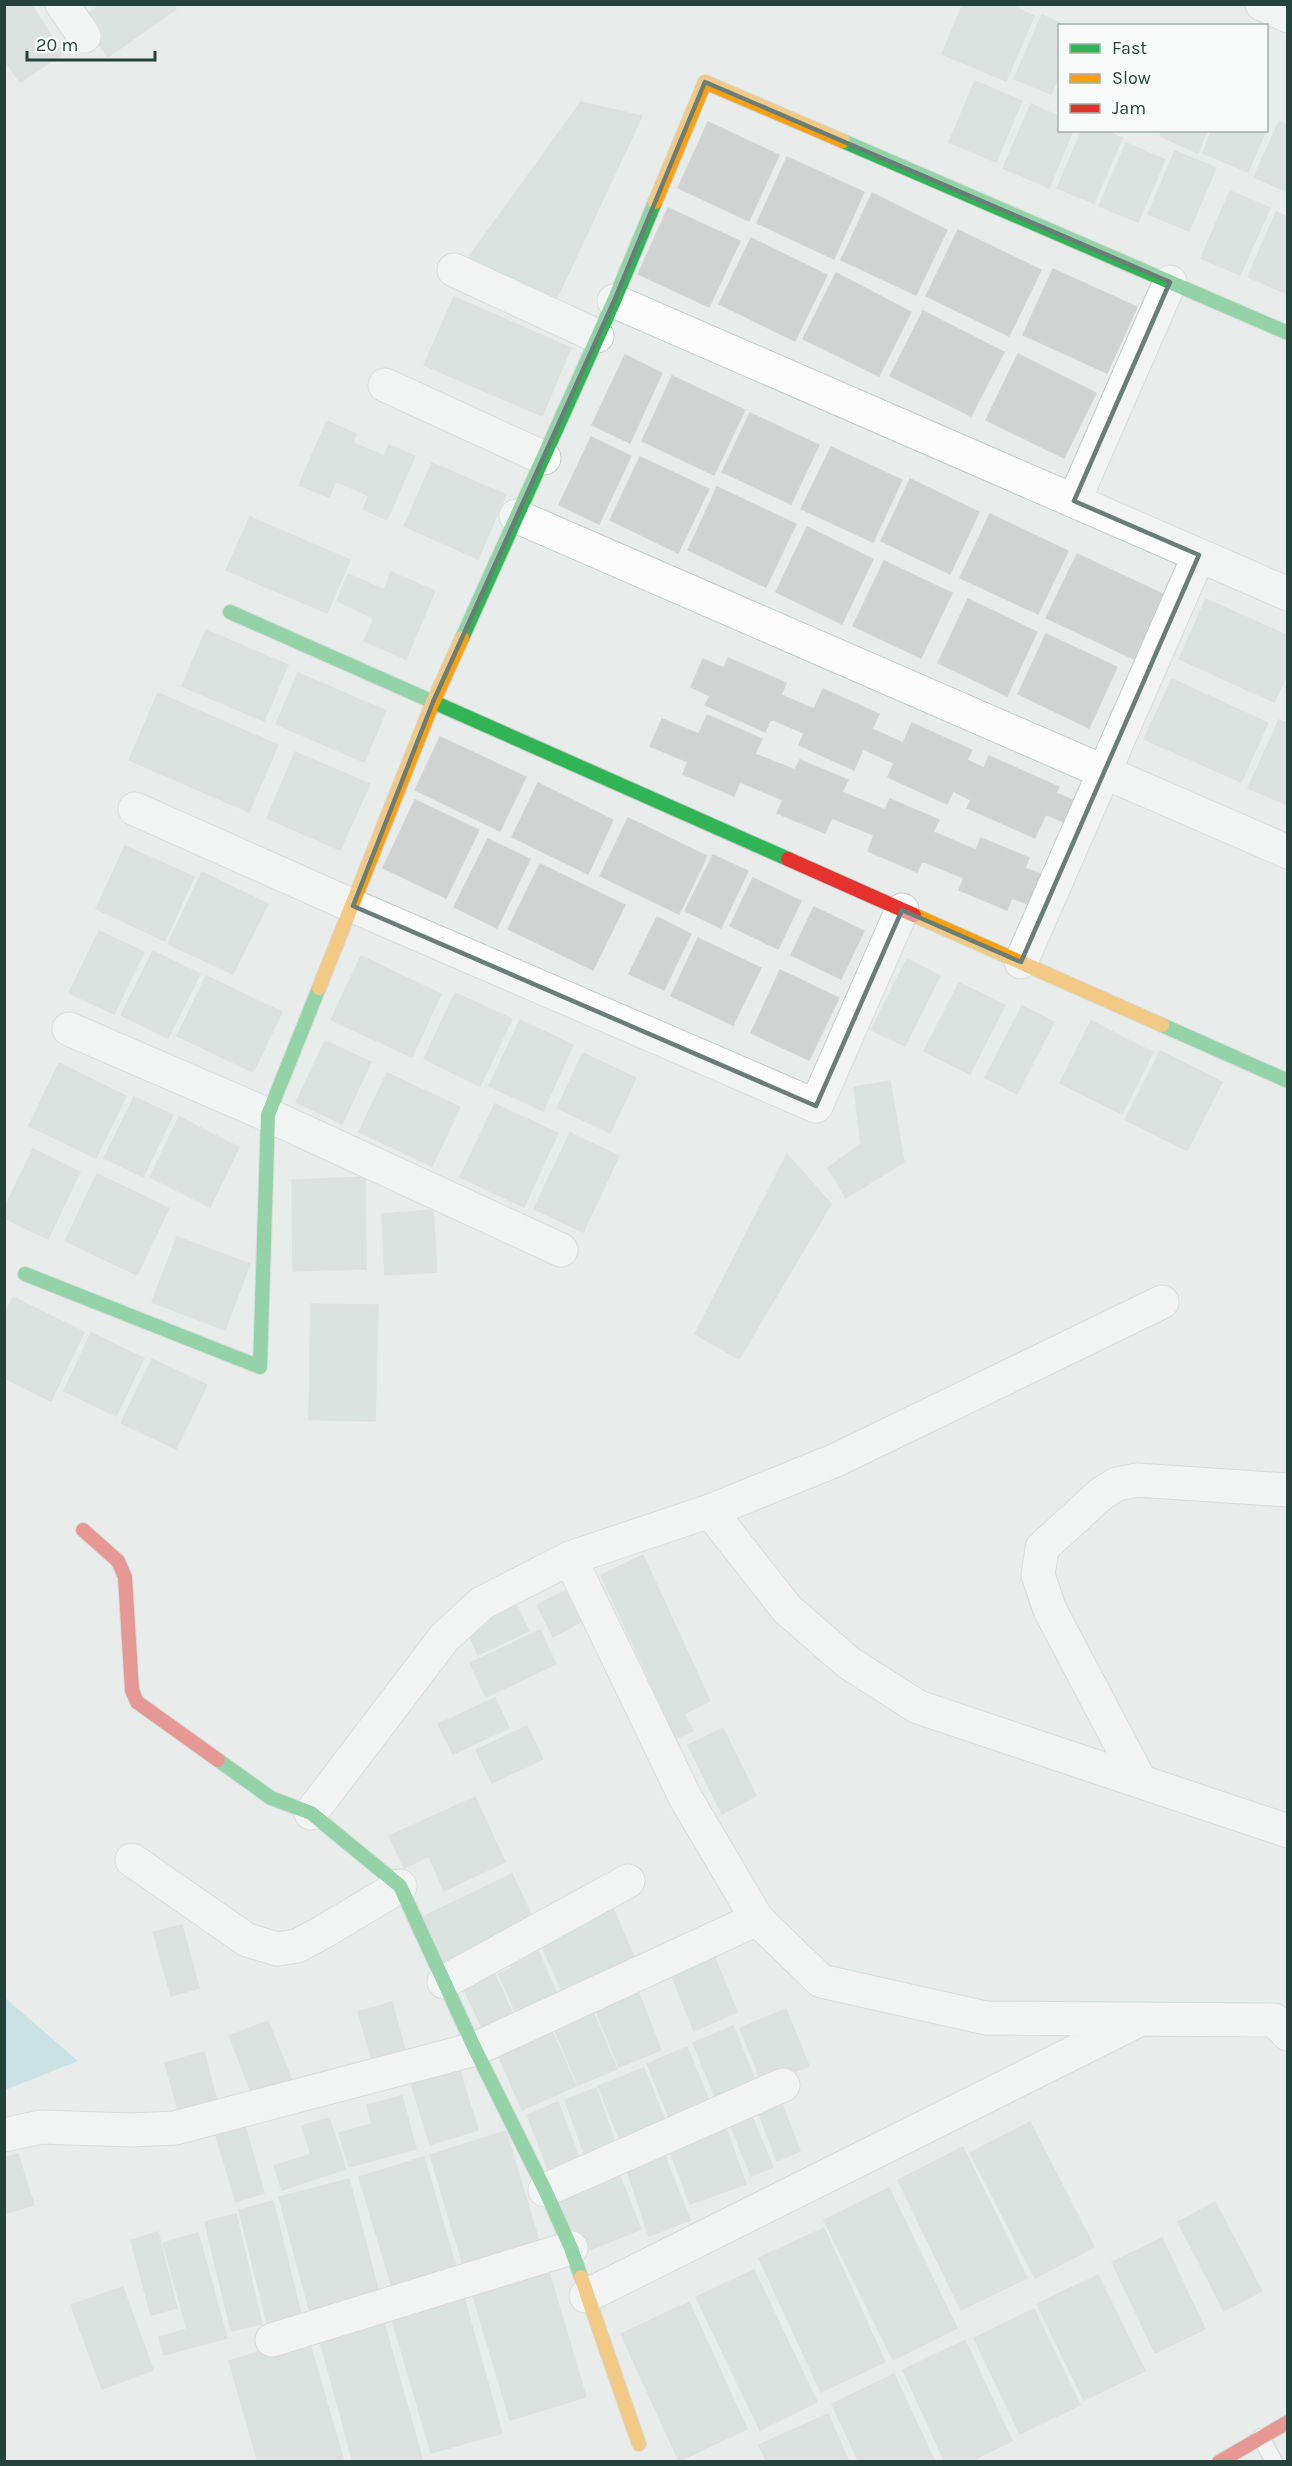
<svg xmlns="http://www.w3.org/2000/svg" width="1292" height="2466" font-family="Karla,sans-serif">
	<rect width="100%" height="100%" fill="#e8edeb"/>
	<path fill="#a9d4db" d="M5,1998L78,2061L5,2090Z"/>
	<path fill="#cfd4d2" stroke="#d1d6d4" stroke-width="1.5" d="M4,4H31L63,54L20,82L4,59Z
		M101,4H173L176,9L108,57L81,19Z
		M963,4H1008L1034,16L1006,81L942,54Z
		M1042,15L1066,26H1060V74L1051,94L1014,79Z
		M975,81L1022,101L996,162L949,142Z
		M581,102L642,116L555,302L466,261Z
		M1031,104L1060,117V130H1073L1049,188L1003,168Z
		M708,122L779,155L749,221L678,188Z
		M1279,122L1288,125V192L1254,177Z
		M1082,130H1105L1122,138L1094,203L1057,188Z
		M1162,130H1207L1198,153L1160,136Z
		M1212,130H1266L1248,172L1203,153Z
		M1126,143L1165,160L1138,222L1099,206Z
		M1175,151L1216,168L1189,231L1148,214Z
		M787,157L864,192L834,259L757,223Z
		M1230,191L1270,208L1240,275L1201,258Z
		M872,193L947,230L916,295L841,260Z
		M668,208L740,241L709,307L638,274Z
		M1276,212L1288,217V294L1248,277Z
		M958,230L1041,270L1009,336L926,296Z
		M751,238L827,275L795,341L719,304Z
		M1053,269L1137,307L1107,373L1023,335Z
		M836,273L911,312L879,376L803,339Z
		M454,297L571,348L542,416L424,365Z
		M923,311L1004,352L971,416L890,376Z
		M1018,354L1096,393L1064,458L986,420Z
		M625,355L662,373L630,443L592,425Z
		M672,376L745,410L714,475L642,441Z
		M750,413L819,445L791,504L722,472Z
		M327,421L356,434L353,443L384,456L389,445L415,456L387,520L363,509L369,496L336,481L329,497L299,485Z
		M591,437L631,456L599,524L559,505Z
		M831,447L902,480L873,542L801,509Z
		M640,457L709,489L678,553L610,520Z
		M432,463L506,495L478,559L404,526Z
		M910,479L979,512L950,574L881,541Z
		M717,487L796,524L766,587L688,550Z
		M990,514L1068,551L1038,614L960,578Z
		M250,517L350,560L327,613L226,570Z
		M807,527L873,559L842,624L776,592Z
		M1077,554L1165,595L1134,659L1046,618Z
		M884,561L952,593L921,658L853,626Z
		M391,572L435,591L406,659L364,641L374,618L337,601L348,574L384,590Z
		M968,599L1037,632L1007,696L938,663Z
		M1206,599L1288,636V673L1274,702L1179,659Z
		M206,630L288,665L264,721L182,686Z
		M1046,634L1117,667L1089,728L1018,694Z
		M728,658L786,683L781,695L814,709L823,689L879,714L872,729L903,743L912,723L972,750L967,760L984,768L989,756L1059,787L1056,793L1077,802L1068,824L1046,814L1035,838L967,808L971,800L953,791L947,804L888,777L894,763L863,749L854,770L799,745L804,733L771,719L765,732L705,705L710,696L691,687L703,659L724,668Z
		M298,673L386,711L364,762L276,724Z
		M1172,679L1268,723L1241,782L1144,739Z
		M158,693L278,745L249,812L129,760Z
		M707,715L762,739L755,754L795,770L800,760L848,780L842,792L885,810L890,799L939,820L933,832L976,850L981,838L1029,858L1025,868L1048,877L1035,907L1012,898L1007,910L959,890L964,878L922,861L917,872L868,851L874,835L832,818L825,833L777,813L783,800L740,782L734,796L683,774L688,762L650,746L662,719L699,734Z
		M1279,720L1288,723V805L1248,788Z
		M440,737L526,777L500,831L415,790Z
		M295,752L370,784L340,850L267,818Z
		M538,783L613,820L588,874L512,837Z
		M415,800L479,830L446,898L383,868Z
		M628,818L707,856L679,914L600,876Z
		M488,839L530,859L497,928L454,907Z
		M125,846L194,877L165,941L96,909Z
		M713,855L748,871L721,928L685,911Z
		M540,864L625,905L593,970L508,929Z
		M202,872L268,904L233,974L168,944Z
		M753,878L801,901L778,949L730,926Z
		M814,907L864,931L841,979L791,955Z
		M657,917L691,934L664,990L629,974Z
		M99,931L144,952L114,1014L69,993Z
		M698,938L761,968L733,1025L671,996Z
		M153,951L200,974L168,1038L121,1015Z
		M361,956L441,994L412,1057L331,1020Z
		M907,959L940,976L905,1046L871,1030Z
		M780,970L839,998L809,1060L751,1033Z
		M206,976L282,1012L253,1072L177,1036Z
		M959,983L1005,1005L970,1074L924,1051Z
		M455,993L512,1019L480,1086L424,1059Z
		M1022,1006L1054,1022L1017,1094L985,1078Z
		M520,1020L573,1045L543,1111L489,1086Z
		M1091,1021L1153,1052L1122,1114L1060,1083Z
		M325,1041L371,1062L342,1124L296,1102Z
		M1160,1051L1222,1082L1187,1151L1125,1120Z
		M583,1053L636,1078L610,1133L557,1108Z
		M59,1063L126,1096L96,1158L29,1126Z
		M387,1073L460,1107L432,1166L359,1132Z
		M890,1081L904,1162L846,1198L828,1168L861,1144L854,1087Z
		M134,1097L173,1115L143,1177L104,1158Z
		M495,1104L558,1133L524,1207L460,1177Z
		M179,1117L239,1147L210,1207L150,1177Z
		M570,1133L619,1156L583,1232L534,1209Z
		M33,1149L80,1172L48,1239L4,1218V1209Z
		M787,1154L831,1204L739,1359L695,1334Z
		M97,1174L169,1208L137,1275L65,1241Z
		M365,1177L366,1269L293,1271L292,1180Z
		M433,1210L437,1272L385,1275L382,1214Z
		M177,1237L250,1264L225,1330L152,1302Z
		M13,1297L84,1332L51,1401L4,1378V1315Z
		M311,1304L378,1305L375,1421L309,1420Z
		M91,1333L144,1358L116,1416L64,1391Z
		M152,1359L207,1385L176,1449L121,1423Z
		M643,1555L710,1701L684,1714L693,1731L676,1738L601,1575Z
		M570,1588L586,1619L553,1637L537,1605Z
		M515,1602L529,1631L478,1655L465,1626Z
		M540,1630L556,1664L486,1697L470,1663Z
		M495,1698L509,1728L453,1754L438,1724Z
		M527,1726L543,1759L492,1783L476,1750Z
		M723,1728L756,1796L722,1814L688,1745Z
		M475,1797L505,1862L444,1891L429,1856L404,1868L389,1836Z
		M512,1874L537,1927L446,1972L420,1918Z
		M611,1904L639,1968L566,2000L538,1937Z
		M182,1925L199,1988L171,1996L153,1932Z
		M534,1941L561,2004L520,2022L499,1974L511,1968L504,1955Z
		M714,1956L737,2012L694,2031L671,1974Z
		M494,1972L516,2022L486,2036L459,1979Z
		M636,1986L661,2050L619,2067L593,2003Z
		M392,2002L406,2054L373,2063L358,2012Z
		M591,2007L617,2069L578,2085L552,2023Z
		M786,2009L809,2066L763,2085L740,2028Z
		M268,2021L293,2083L254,2099L229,2036Z
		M733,2026L758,2087L718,2104L693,2043Z
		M550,2027L576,2086L522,2110L496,2050Z
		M687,2047L713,2110L673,2127L647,2064Z
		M204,2052L217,2101L179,2113L165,2063Z
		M456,2058L478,2130L430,2145L408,2073Z
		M644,2068L669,2130L623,2148L598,2086Z
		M596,2088L619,2154L588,2165L565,2100Z
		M777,2091L800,2151L777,2161L754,2101Z
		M402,2096L416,2149L349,2167L339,2133L372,2124L367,2105Z
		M558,2102L582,2165L551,2177L527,2115Z
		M747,2105L773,2167L751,2176L726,2114Z
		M329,2118L346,2169L282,2190L274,2166L311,2154L302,2126Z
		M723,2120L746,2184L690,2204L667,2143Z
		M1030,2122L1094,2247L1035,2278L970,2153Z
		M245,2126L264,2193L236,2202L216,2136Z
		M506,2131L540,2244L464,2268L430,2155Z
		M661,2146L690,2220L649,2236L624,2161Z
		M963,2147L1027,2278L961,2310L898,2180Z
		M18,2154L34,2205L4,2214V2158Z
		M424,2157L457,2271L393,2290L359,2177Z
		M616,2167L641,2229L582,2253L556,2192Z
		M349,2179L380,2297L311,2316L279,2197Z
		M889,2188L957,2328L893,2360L824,2220Z
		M273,2201L301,2314L267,2323L239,2210Z
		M1215,2202L1262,2291L1224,2311L1178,2222Z
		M236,2214L262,2324L231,2331L205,2222Z
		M824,2228L885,2362L821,2392L759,2258Z
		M158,2232L177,2308L151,2315L131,2240Z
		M198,2233L227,2338L164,2355L159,2337L187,2329L163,2243Z
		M1162,2238L1205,2329L1155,2353L1112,2262Z
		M548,2269L586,2397L510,2420L472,2292Z
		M754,2270L817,2402L760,2430L696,2297Z
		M1098,2275L1145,2371L1084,2400L1037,2304Z
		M123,2287L153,2370L102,2389L71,2305Z
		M462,2291L502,2433L431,2453L390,2312Z
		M689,2302L747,2429L679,2461L621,2334Z
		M1034,2309L1080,2405L1020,2434L974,2338Z
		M383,2319L423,2462H353L319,2337Z
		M308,2337L344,2462H258L229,2361Z
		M965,2340L1012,2441L969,2462H945L903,2370Z
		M894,2374L935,2462H859L832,2404Z
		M828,2414L849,2462H767L759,2445Z"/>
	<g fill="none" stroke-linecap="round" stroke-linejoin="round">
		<defs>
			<path id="lane" d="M1261,2437L1274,2462"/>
			<path id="street" d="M62,4L84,36
				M1262,4L1288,16
				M454,270L597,336
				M614,301L1288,594
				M385,385L544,458
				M1074,501L1170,282
				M516,516L1288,852
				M135,809L353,906L816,1106L902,910
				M1021,962L1199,555
				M69,1029L268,1115L561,1250
				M710,1511L787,1609L849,1663L918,1707L1288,1831
				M570,1558L685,1797L757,1919L821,1981L986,2018L1274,2020L1288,2034
				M1140,1781L1050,1610L1038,1575L1042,1548L1101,1494L1117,1484L1137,1480L1288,1490
				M311,1813L444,1638L482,1603L570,1558L710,1511L836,1460L1162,1302
				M132,1860L247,1940L277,1949L297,1946L323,1932L400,1886
				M444,1982L628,1881
				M4,2135L41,2127L131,2130L175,2128L475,2049L757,1919
				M545,2190L783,2085
				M586,2296L1135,2022
				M272,2340L571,2248"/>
			<path id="fast" d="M843,141L1288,333
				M230,612L788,859
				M462,638L614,301L655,202
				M1162,1025L1288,1081
				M25,1274L260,1367L268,1115L319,988
				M218,1760L271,1798L311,1813L400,1886L475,2049L545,2190L571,2248L581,2277"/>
			<path id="slow" d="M655,202L705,82L843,141
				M914,915L1162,1025
				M319,988L433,702L462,638
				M581,2277L639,2444"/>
			<path id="jam" d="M788,859L914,915
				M83,1530L118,1561L125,1577L132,1690L137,1702L218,1760
				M1219,2462L1288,2422"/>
		</defs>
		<use href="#lane" stroke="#c5cac8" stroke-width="19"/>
		<use href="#street" stroke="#c5cac8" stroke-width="35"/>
		<use href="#fast" stroke="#c3cbc8" stroke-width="16"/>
		<use href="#slow" stroke="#c3cbc8" stroke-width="16"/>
		<use href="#jam" stroke="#c3cbc8" stroke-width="16"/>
		<use href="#lane" stroke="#fcfcfc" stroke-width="16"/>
		<use href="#street" stroke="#fcfcfc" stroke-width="33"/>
		<use href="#fast" stroke="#30b455" stroke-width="14"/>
		<use href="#slow" stroke="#ff9f0a" stroke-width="14"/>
		<use href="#jam" stroke="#e5322d" stroke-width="14"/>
	</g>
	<path d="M0 0H1292V2466H0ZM705,82L1170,282L1074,501L1199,555L1021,962L902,910L816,1106L353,906L433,702L614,301Z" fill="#e8edeb" fill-opacity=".55" fill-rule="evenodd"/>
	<path fill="none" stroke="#697e78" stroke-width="4.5" stroke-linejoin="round" d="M705,82L1170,282L1074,501L1199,555L1021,962L902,910L816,1106L353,906L433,702L614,301Z"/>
	<rect width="1292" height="2466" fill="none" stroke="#24423a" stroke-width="12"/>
	<rect x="1058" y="24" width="210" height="108" fill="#f7fbf9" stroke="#a3b1ad" stroke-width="1.5"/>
	<rect x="1070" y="44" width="30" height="9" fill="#30b455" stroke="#a3b1ad" stroke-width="1.5"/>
	<text x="1112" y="54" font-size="18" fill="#24423a">Fast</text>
	<rect x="1070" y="74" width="30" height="9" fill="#ff9f0a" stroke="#a3b1ad" stroke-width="1.5"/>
	<text x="1112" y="84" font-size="18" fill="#24423a">Slow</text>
	<rect x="1070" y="104" width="30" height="9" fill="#e5322d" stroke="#a3b1ad" stroke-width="1.5"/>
	<text x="1112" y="114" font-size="18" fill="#24423a">Jam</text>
	<path d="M27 51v9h128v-9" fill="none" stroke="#24423a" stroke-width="3"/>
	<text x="36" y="51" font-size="18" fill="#24423a" stroke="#f7fbf9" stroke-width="4.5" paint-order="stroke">20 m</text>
</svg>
